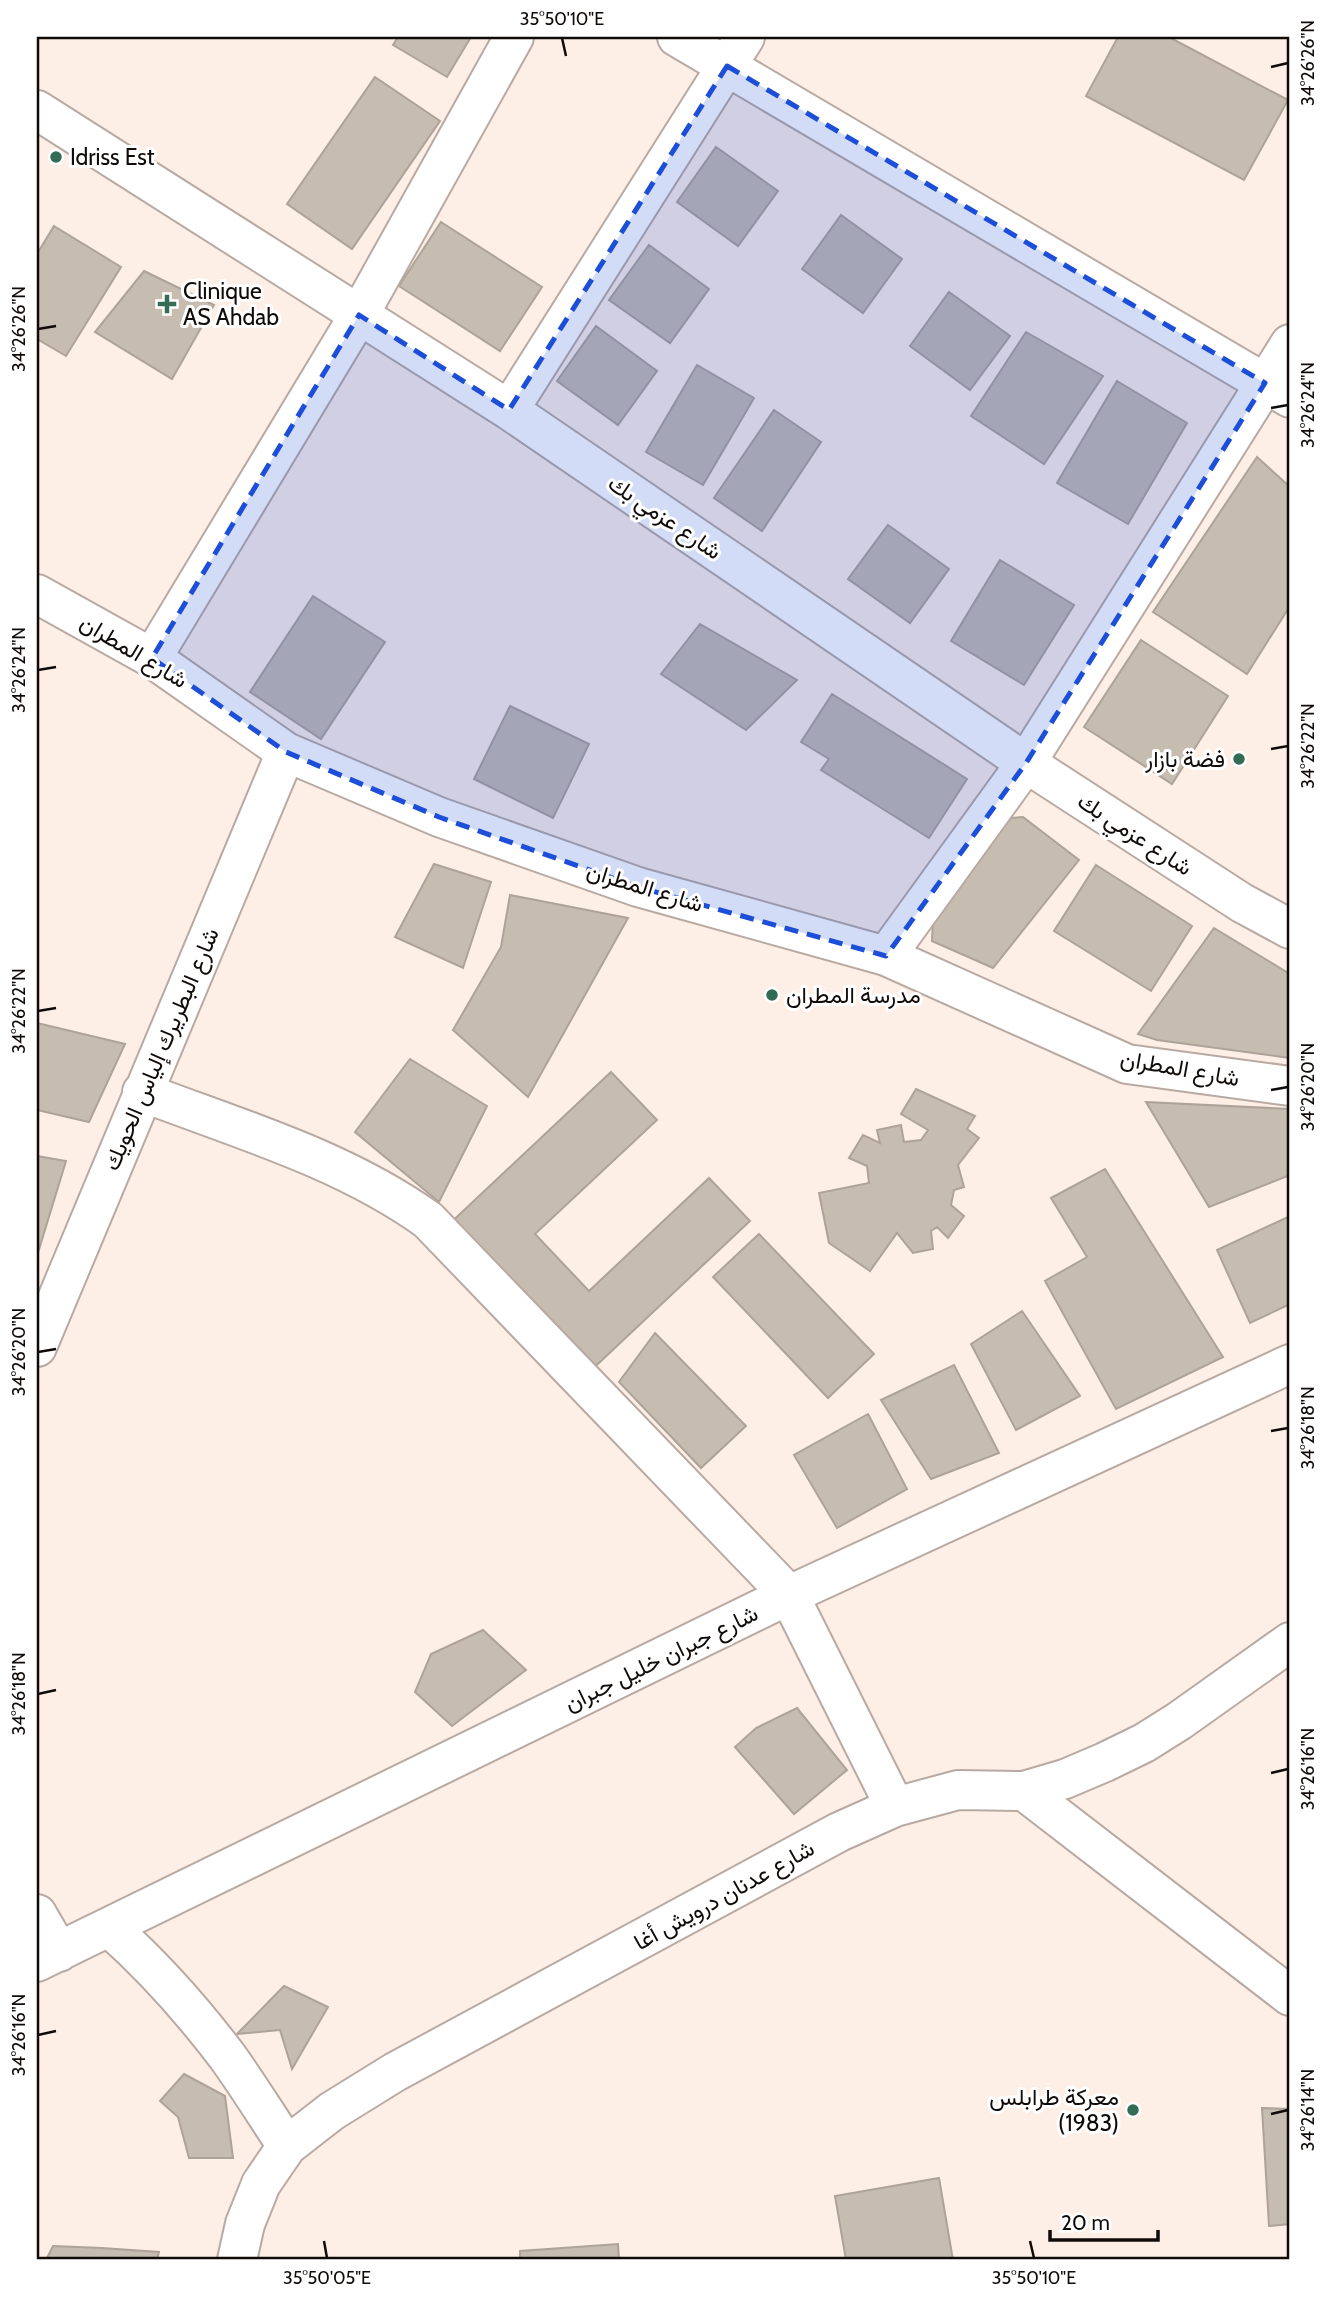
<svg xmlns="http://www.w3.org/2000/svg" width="1327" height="2297" font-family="Cabin,Vazirmatn,sans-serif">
	<rect width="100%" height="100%" fill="#feefe6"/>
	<path fill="#c6bcb0" stroke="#ada398" stroke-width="2" d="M398,37H471L447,77L393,45Z
		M1118,37H1169L1288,100L1244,180L1086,96Z
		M375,77L440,121L352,249L287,204Z
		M716,147L778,191L738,246L677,202Z
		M841,215L902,259L863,313L802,269Z
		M441,222L542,287L500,351L399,286Z
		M54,226L121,267L66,356L37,339V254Z
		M649,245L709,289L670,343L609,300Z
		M144,271L214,305L172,379L95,332Z
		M949,292L1010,336L970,390L910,346Z
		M596,326L657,371L618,425L557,381Z
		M1026,332L1103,376L1044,464L971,416Z
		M697,365L754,398L703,485L646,452Z
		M1117,381L1187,423L1128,524L1057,483Z
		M774,410L821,442L762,531L714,498Z
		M1257,457L1290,487V606L1247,674L1153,612Z
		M888,525L949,569L910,623L848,579Z
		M1000,560L1074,605L1024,685L951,641Z
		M313,596L385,642L321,739L250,692Z
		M700,624L797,680L746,730L661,674Z
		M1141,640L1228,696L1172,784L1084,727Z
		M832,694L967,779L929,838L821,770L829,759L801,742Z
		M510,706L589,744L553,818L474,779Z
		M1023,817L1079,860L993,968L932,941L933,917L999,819Z
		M434,864L491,882L463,968L395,937Z
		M1096,865L1192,926L1151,991L1054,931Z
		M510,895L628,918L528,1097L453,1030L501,947Z
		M1214,928L1290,974V1058L1157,1040L1138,1034Z
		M37,1023L125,1044L89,1122L37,1110Z
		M410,1059L487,1106L439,1202L355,1132Z
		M611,1072L657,1120L535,1234L589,1291L709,1178L750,1221L585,1376L445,1228Z
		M916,1089L975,1116L967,1129L979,1138L958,1165L964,1187L954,1190L951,1205L964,1216L948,1238L937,1227L931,1231L933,1249L913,1253L897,1233L870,1271L829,1243L819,1193L869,1183L867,1166L849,1158L863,1135L880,1143L877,1130L901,1125L904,1142L921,1140L928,1130L901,1114Z
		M1146,1102L1290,1109V1175L1209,1207Z
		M37,1156L66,1161L37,1256Z
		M1105,1169L1223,1357L1116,1409L1045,1281L1087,1257L1051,1198Z
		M1290,1216V1304L1250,1323L1217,1250Z
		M759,1234L874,1354L828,1398L713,1277Z
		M1022,1311L1080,1396L1016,1430L971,1344Z
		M655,1333L746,1426L701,1468L619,1382Z
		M954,1365L999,1453L931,1479L881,1400Z
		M868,1414L907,1489L837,1528L794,1455Z
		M483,1630L526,1670L452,1726L415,1692L431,1654Z
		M797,1708L847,1770L794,1814L735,1747L756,1728Z
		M284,1986L328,2007L292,2069L280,2030L237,2034Z
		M184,2074L225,2096L233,2158H189L178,2117L160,2101Z
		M1262,2108L1290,2109V2224L1269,2226Z
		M939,2178L953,2260H846L835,2196Z
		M618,2244L619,2260H520V2251Z
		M53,2246L102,2248L159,2252L157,2260H46Z"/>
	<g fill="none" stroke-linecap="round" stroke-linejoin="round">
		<defs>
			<path id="street" d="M677,37L1290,398
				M37,110L509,410L1026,763L1242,903L1290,929
				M509,410L745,37
				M37,594L152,658L286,752L439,817L638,887L886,956L1127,1064L1290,1086
				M152,658L359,315L514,37
				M886,956L1026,763L1290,344
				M142,1092C239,1129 343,1159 428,1220L789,1595L895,1807
				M37,1347L286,752
				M1024,1791L1290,1996
				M37,1914L59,1952
				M110,1928C153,1966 192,2010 227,2056C248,2085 267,2116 287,2146
				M37,1962L789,1595L1290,1364
				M237,2260L245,2224L261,2184L287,2146L332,2111L395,2072L839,1832L895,1807L958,1790L1024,1791L1065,1779L1105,1762L1144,1743L1179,1721L1290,1642"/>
		</defs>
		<use href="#street" stroke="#b8aaa2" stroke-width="42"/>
		<use href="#street" stroke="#fff" stroke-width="38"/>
	</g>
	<path fill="#1d4ed8" fill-opacity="0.2" stroke="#1d4ed8" stroke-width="5" stroke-dasharray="14 9" stroke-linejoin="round" d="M727,66L1265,383L1026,763L886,956L638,887L439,817L286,752L152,658L359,315L509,410Z"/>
	<path fill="none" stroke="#100b09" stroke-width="2.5" d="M562,38L566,56M1271,67L1288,63M38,329L56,326M1271,408L1288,405M38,670L56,667M1271,749L1288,746M38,1011L56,1008M1271,1090L1288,1087M38,1352L56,1349M1271,1431L1288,1428M38,1694L56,1690M1271,1773L1288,1769M38,2035L56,2031M1271,2114L1288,2110M324,2241L327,2258M1030,2241L1034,2258"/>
	<g fill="#336c54" stroke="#fff" stroke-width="2.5">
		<circle cx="56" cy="157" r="7"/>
		<path d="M163.5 293.5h7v7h7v7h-7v7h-7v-7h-7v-7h7z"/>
		<circle cx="1239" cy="759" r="7"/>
		<circle cx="772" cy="995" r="7"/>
		<circle cx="1133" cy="2110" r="7"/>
	</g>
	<g text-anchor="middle" stroke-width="6" stroke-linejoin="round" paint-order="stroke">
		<g font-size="23" fill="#100b09" stroke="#fff" text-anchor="start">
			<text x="70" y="165">Idriss Est</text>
			<text x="183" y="299">Clinique<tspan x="183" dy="26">AS Ahdab</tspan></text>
			<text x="1225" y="767" text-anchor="end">فضة بازار</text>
			<text x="786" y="1003">مدرسة المطران</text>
			<text x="1119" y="2105" text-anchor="end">معركة طرابلس<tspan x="1119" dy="26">(1983)</tspan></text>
		</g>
		<g font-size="23" fill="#100b09" stroke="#fff">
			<text transform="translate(665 517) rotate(34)" y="8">شارع عزمي بك</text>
			<text transform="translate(134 651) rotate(31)" y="8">شارع المطران</text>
			<text transform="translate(1135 834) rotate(33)" y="8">شارع عزمي بك</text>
			<text transform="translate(645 887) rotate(17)" y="8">شارع المطران</text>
			<text transform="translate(161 1049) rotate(-67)" y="8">شارع البطريرك إلياس الحويك</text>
			<text transform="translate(1180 1068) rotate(10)" y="8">شارع المطران</text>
			<text transform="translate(661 1658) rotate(-26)" y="8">شارع جبران خليل جبران</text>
			<text transform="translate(724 1895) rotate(-29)" y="8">شارع عدنان درويش أغا</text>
		</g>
	</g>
	<rect width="1327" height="2297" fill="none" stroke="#ffffff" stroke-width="77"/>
	<path d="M1050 2230v10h108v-10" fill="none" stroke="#100b09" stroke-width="3.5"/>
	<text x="1061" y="2230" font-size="21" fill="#100b09" stroke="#ffffff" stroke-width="5" paint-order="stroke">20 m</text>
	<rect x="38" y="38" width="1250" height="2220" fill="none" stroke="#100b09" stroke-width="2.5"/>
	<g font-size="18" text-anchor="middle" fill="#100b09">
		<text x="562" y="25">35°50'10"E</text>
		<text transform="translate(1308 63) rotate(-90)" y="6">34°26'26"N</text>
		<text transform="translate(19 329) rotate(-90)" y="6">34°26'26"N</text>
		<text transform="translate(1308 405) rotate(-90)" y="6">34°26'24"N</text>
		<text transform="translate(19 670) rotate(-90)" y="6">34°26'24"N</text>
		<text transform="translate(1308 746) rotate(-90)" y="6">34°26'22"N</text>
		<text transform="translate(19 1011) rotate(-90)" y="6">34°26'22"N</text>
		<text transform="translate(1308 1087) rotate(-90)" y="6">34°26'20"N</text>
		<text transform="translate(19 1352) rotate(-90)" y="6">34°26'20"N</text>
		<text transform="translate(1308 1428) rotate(-90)" y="6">34°26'18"N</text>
		<text transform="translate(19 1694) rotate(-90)" y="6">34°26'18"N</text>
		<text transform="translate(1308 1769) rotate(-90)" y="6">34°26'16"N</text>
		<text transform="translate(19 2035) rotate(-90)" y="6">34°26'16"N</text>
		<text transform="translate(1308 2110) rotate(-90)" y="6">34°26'14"N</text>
		<text x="327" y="2284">35°50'05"E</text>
		<text x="1034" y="2284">35°50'10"E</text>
	</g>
</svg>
